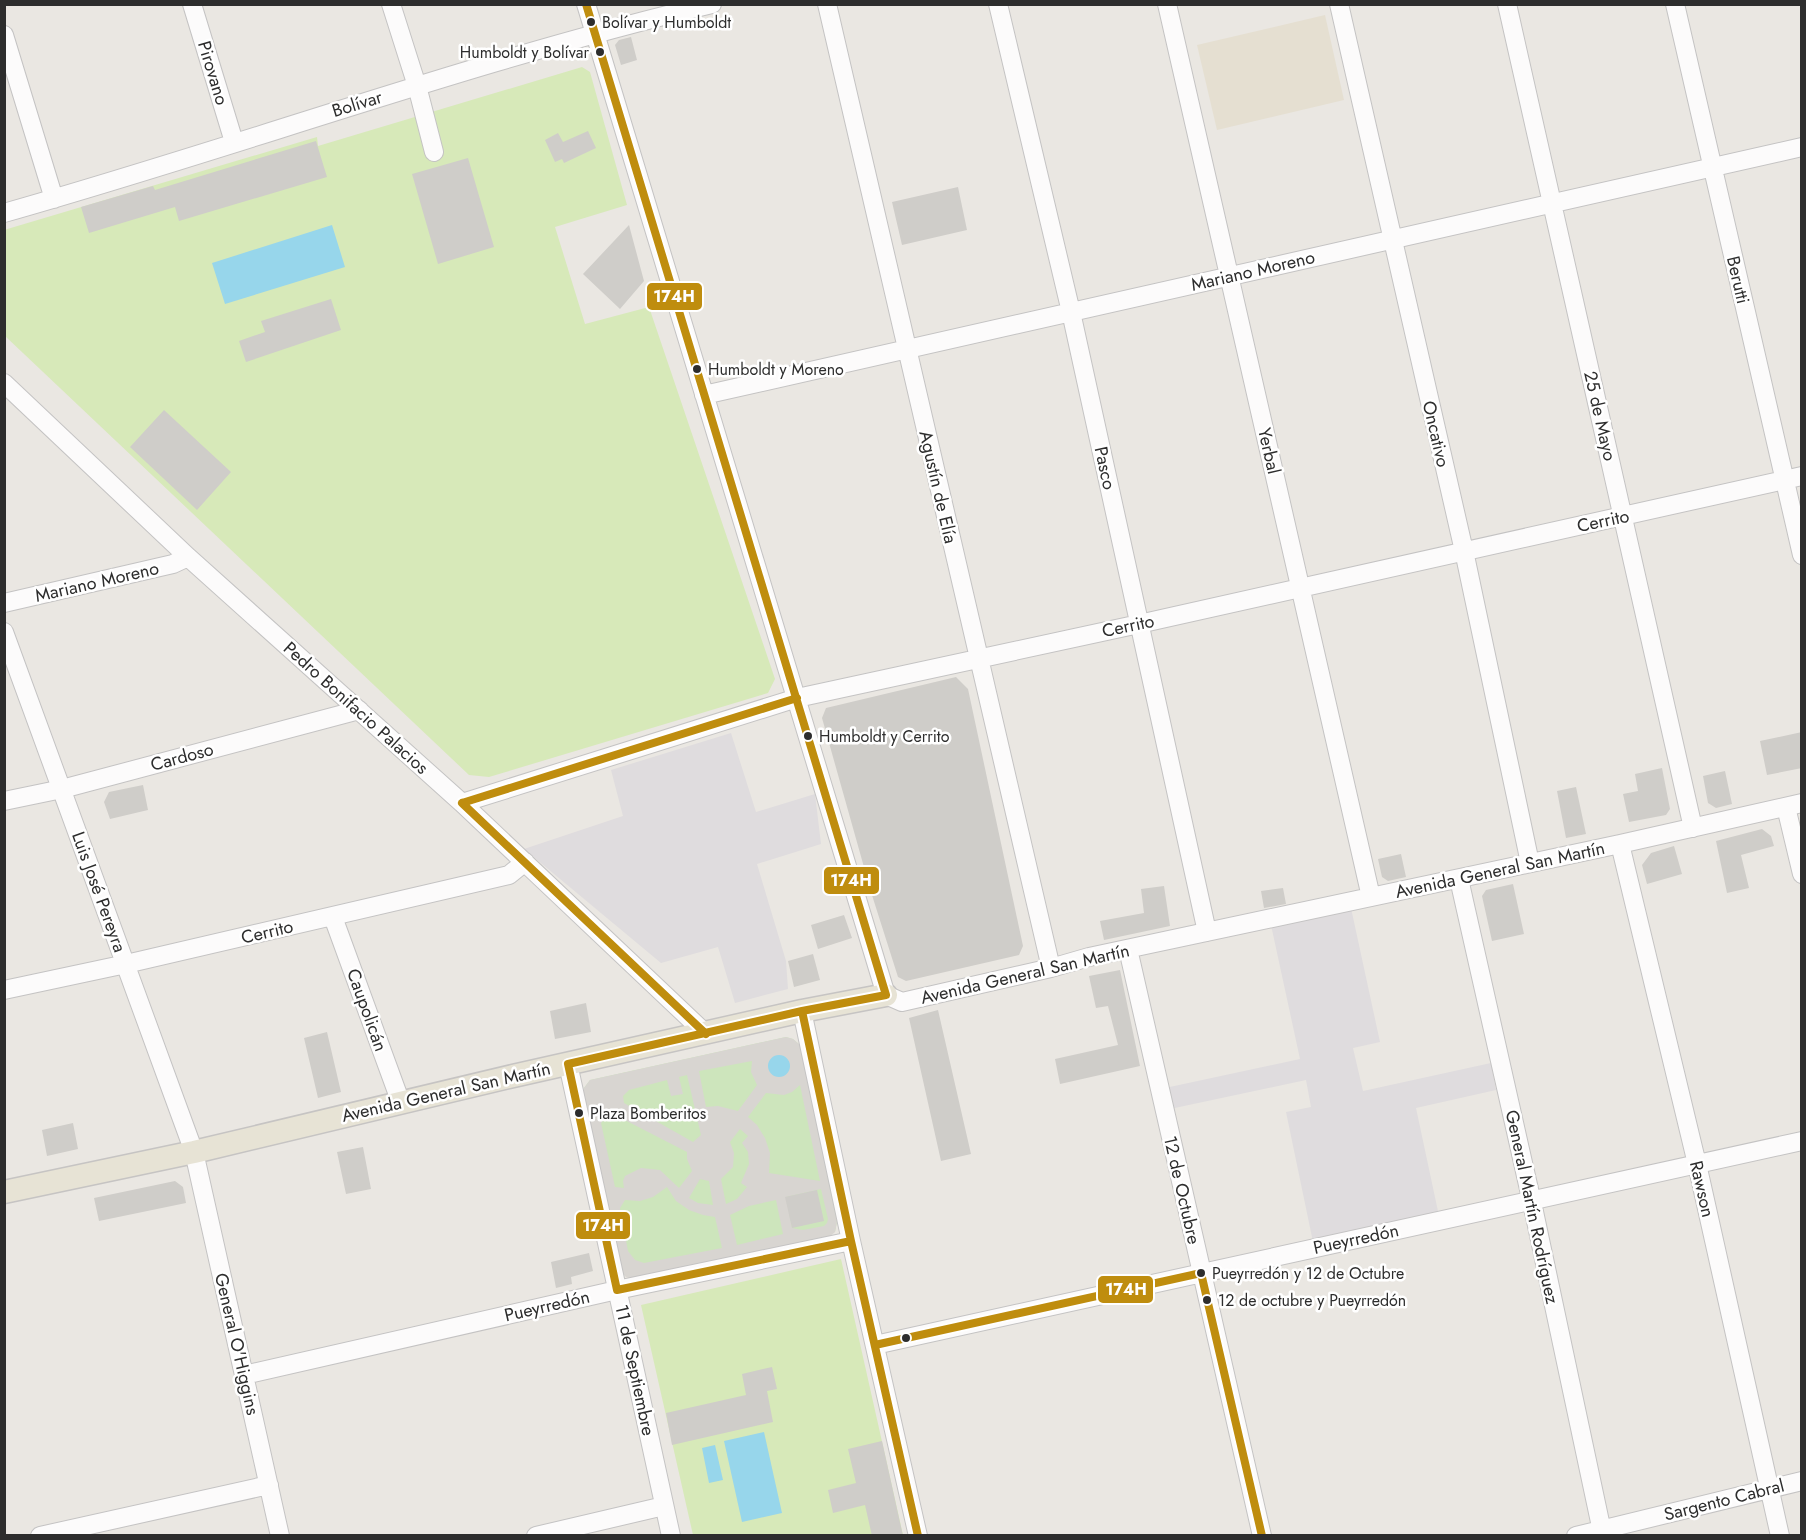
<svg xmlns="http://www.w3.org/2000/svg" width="1806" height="1540" font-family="Jost,sans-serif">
	<rect width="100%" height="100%" fill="#eae7e2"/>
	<path fill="#dfdcde" d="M731,733L756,812L815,794L821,844L757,864L786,961L788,989L735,1003L718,947L661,963L524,849L623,816L611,770Z
		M1351,908L1380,1042L1353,1048L1363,1091L1491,1063L1496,1090L1416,1108L1439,1216L1313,1242L1286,1112L1311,1107L1306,1080L1170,1109L1165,1088L1300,1059L1271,925Z"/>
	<path fill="#e5dfd1" d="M1325,15L1344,100L1217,130L1197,45Z"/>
	<path fill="#cde5bc" d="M786,1037L793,1039L800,1045L837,1222L835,1232L626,1277L584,1088L590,1080Z"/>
	<path fill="#d7e9b9" d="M582,67L590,72L627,205L555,227L585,324L649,307L775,679L768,693L489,777L469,775L5,336L4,230L317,137L318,146Z
		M841,1259L903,1535H693L641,1305Z"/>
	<path fill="#d8d5d1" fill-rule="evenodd" d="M786,1037L793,1039L800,1045L837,1222L835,1232L827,1239L634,1279L626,1277L620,1271L583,1099L584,1088L590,1080ZM752,1061L751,1072L757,1085L738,1111L718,1106L706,1107L699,1071ZM687,1075L701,1135L693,1142L624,1103L623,1096L629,1090L667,1080L671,1096L683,1094L679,1077ZM800,1085L820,1181L769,1173L770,1153L765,1138L757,1125L748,1117L766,1093L784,1095L792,1092ZM617,1116L687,1152V1159L692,1171L679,1188L660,1170L641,1168L625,1176L623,1181L624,1188L615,1187L601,1123L606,1117ZM740,1129L748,1136L742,1143L748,1152L749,1164L741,1183L747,1187L737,1199L726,1204L721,1179L733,1167L734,1153L730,1142ZM700,1179L709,1181L713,1205L698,1203L689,1198ZM667,1187L676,1201L689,1210L703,1215L715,1217L722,1248L644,1263L635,1260L628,1251L620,1208L625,1200L640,1201L653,1197ZM821,1189L828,1219L827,1223L824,1226L803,1230L792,1228L786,1197ZM776,1200L783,1234L737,1245L730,1215L749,1206Z"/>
	<path fill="#97d6eb" d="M332,225L345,267L225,304L212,263Z
		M768 1066a11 11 0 1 1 22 0a11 11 0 1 1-22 0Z
		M764,1432L782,1513L742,1522L724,1441Z
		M715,1445L723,1480L709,1483L702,1448Z"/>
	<path fill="#cfcdc9" d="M631,37L637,60L621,65L615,45L619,40Z
		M588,131L596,148L564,163L562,159L555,162L545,140L558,133L563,142Z
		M316,141L327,177L179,221L175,207L89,233L81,207L153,186L155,190Z
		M468,158L494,247L438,264L412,174Z
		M958,187L967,230L902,245L892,202Z
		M629,225L644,281L620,309L583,274Z
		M331,299L341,330L246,362L239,341L265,332L261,321Z
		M164,410L231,472L197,510L130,447Z
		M956,677L968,689L1023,946L1019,955L906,981L898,977L871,892L822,718L826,708Z
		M1802,732V768L1767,775L1760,741Z
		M1662,768L1670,809L1666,815L1629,822L1623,794L1638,791L1635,774Z
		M1725,771L1732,804L1716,808L1708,803L1703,776Z
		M143,785L148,810L110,819L104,802L109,792Z
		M1576,787L1586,834L1566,838L1557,791Z
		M1762,829L1771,836L1774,846L1741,855L1749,888L1727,893L1716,841Z
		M1674,846L1682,874L1647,884L1642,865L1651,853Z
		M1401,854L1406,877L1388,881L1382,877L1378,859Z
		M1513,884L1524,934L1492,941L1482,896L1486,890Z
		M1164,886L1170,926L1104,940L1100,921L1144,913L1141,889Z
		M1283,888L1286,904L1264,908L1261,891Z
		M844,915L852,938L818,949L811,925Z
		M813,954L820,980L794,987L788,961Z
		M1120,970L1140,1066L1060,1084L1055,1059L1118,1045L1108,1006L1096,1008L1089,976Z
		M586,1003L591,1032L555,1039L550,1011Z
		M938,1010L971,1154L941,1161L909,1018Z
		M327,1032L341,1092L318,1098L304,1038Z
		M73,1123L78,1149L47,1156L42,1130Z
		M363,1147L371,1189L346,1194L337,1152Z
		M175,1181L183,1187L186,1203L99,1221L94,1198Z
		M817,1190L824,1221L792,1228L785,1197Z
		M589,1253L593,1271L571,1277L572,1284L556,1288L551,1262Z
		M772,1367L777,1389L767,1391L773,1422L672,1445L666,1413L746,1395L742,1374Z
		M882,1441L903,1536H872L865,1505L833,1513L828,1490L856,1483L848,1449Z"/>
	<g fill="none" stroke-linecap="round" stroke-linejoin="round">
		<defs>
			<path id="minor" d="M192,4L234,142
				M391,4L417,86L434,152
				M586,4L886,995L902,1002L1051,968L1089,957L1620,844L1802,803
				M827,4L1051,968
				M998,4L1071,312L1207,932
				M1167,4L1371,897
				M1339,4L1464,551L1530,863
				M1507,4L1693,828
				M1675,4L1802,555
				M4,35L54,199
				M4,213C241,146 472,61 712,4
				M4,383L188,557L462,803L706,1034
				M704,395L1802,147
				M4,603L173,564L188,557
				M4,632L194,1152L280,1536
				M4,801L62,789L359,710
				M462,803L797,698L1139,624L1802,476
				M1786,807L1802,874
				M1620,844L1697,1164L1780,1536
				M1459,879L1533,1207L1603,1536
				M333,917L401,1103
				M1128,949L1262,1536
				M4,990L126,964L509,875L525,862
				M802,1011L851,1241L918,1536
				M568,1064L671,1536
				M875,1345L1802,1141
				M244,1375L617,1290L851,1241
				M40,1536L269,1485
				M536,1536L664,1506
				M1576,1536L1802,1481"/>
			<path id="major" d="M4,1192L194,1152L513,1076L802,1011L886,995"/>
		</defs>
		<use href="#minor" stroke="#c4c3c3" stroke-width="20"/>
		<use href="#major" stroke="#c6c4c3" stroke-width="25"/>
		<use href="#minor" stroke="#fcfbfb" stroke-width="18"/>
		<use href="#major" stroke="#e7e3d5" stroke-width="22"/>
		<defs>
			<path id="bus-1" d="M586,4L886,995L802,1011L568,1064L617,1290L851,1241
				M462,803L797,698
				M462,803L706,1034
				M802,1011L851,1241L918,1536
				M875,1345L1201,1273L1262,1536"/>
		</defs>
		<use href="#bus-1" stroke="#fff" stroke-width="12"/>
		<use href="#bus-1" stroke="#bf8d0e" stroke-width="8"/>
	</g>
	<g fill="#2d2d2d" stroke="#fff" stroke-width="2">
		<circle cx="591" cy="22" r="5"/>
		<circle cx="600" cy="52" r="5"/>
		<circle cx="697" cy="369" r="5"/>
		<circle cx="808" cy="736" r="5"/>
		<circle cx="579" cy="1113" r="5"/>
		<circle cx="1201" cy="1273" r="5"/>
		<circle cx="1207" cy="1300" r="5"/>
		<circle cx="906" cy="1338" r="5"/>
	</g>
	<g text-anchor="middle" stroke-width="5" stroke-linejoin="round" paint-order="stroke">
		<g font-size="16" fill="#2d2d2d" stroke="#fff" text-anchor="start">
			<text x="602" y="28">Bolívar y Humboldt</text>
			<text x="589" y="58" text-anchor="end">Humboldt y Bolívar</text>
			<text x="708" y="375">Humboldt y Moreno</text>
			<text x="819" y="742">Humboldt y Cerrito</text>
			<text x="590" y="1119">Plaza Bomberitos</text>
			<text x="1212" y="1279">Pueyrredón y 12 de Octubre</text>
			<text x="1218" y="1306">12 de octubre y Pueyrredón</text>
		</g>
		<g font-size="18" fill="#2d2d2d" stroke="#fff">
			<text transform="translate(213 73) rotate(73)" y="6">Pirovano</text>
			<text transform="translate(357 104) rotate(-17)" y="6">Bolívar</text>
			<text transform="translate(1253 271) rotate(-13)" y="6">Mariano Moreno</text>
			<text transform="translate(1738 280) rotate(77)" y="6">Berutti</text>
			<text transform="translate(1600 416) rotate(77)" y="6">25 de Mayo</text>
			<text transform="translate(1436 434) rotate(77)" y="6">Oncativo</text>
			<text transform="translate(1269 451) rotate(77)" y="6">Yerbal</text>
			<text transform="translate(1105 468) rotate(78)" y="6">Pasco</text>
			<text transform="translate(938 487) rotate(77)" y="6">Agustín de Elía</text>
			<text transform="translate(1603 521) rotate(-12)" y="6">Cerrito</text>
			<text transform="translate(97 582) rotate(-13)" y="6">Mariano Moreno</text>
			<text transform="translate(1128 626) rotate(-12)" y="6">Cerrito</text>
			<text transform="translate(356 708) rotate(42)" y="6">Pedro Bonifacio Palacios</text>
			<text transform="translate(182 757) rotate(-15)" y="6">Cardoso</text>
			<text transform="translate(1500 870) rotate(-12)" y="6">Avenida General San Martín</text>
			<text transform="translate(99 892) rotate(70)" y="6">Luis José Pereyra</text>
			<text transform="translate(267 932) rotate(-13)" y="6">Cerrito</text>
			<text transform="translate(1025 974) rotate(-13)" y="6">Avenida General San Martín</text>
			<text transform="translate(367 1010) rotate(70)" y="6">Caupolicán</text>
			<text transform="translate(446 1092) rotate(-13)" y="6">Avenida General San Martín</text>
			<text transform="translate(1702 1189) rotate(77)" y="6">Rawson</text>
			<text transform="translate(1182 1190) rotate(77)" y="6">12 de Octubre</text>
			<text transform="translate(1532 1207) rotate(78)" y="6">General Martín Rodríguez</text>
			<text transform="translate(1356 1239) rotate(-12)" y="6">Pueyrredón</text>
			<text transform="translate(547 1306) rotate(-13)" y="6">Pueyrredón</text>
			<text transform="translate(237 1344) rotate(77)" y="6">General O'Higgins</text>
			<text transform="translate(635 1370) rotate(78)" y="6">11 de Septiembre</text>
			<text transform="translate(1724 1500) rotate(-14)" y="6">Sargento Cabral</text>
		</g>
	</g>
	<g stroke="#fff" stroke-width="2">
		<rect x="646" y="282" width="57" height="29" rx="6" fill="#bf8d0e"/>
		<rect x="823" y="866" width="57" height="29" rx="6" fill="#bf8d0e"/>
		<rect x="575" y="1211" width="56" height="29" rx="6" fill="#bf8d0e"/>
		<rect x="1097" y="1275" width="57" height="29" rx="6" fill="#bf8d0e"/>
	</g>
	<g font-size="16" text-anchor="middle" font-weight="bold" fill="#fff">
		<text x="674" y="302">174H</text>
		<text x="851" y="886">174H</text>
		<text x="603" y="1231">174H</text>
		<text x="1126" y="1295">174H</text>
	</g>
	<rect width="1806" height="1540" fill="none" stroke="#2d2d2d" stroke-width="12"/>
</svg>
